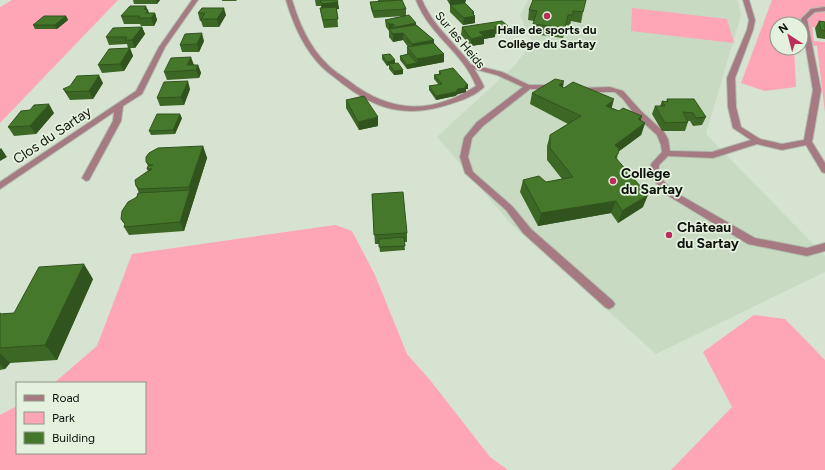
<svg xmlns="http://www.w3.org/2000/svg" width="825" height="470" font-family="Figtree,sans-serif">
	<rect width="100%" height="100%" fill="#d6e3d0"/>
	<path fill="#c8dac1" d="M528,0H738L741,15L706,134L825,256V272L656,354L511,224L437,137L516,64L532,42L520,15Z"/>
	<path fill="#fea5b6" d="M12,0H118L0,123V7Z
		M772,0H825V28L812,27L814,41L825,42V113L817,46L801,45V24H777V48H794L796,87L765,91L741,83Z
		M632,8L727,19L734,43L631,31Z
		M335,225L352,231L375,275L407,354L430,380L490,457L508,470H0V415L17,406V453H145V383H54L97,346L132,254Z
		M754,315L785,319L825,360V470H671L732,407L703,352Z"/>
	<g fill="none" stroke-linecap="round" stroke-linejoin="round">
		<defs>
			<path id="lane" d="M743,0H749L755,20L753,30L735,78L736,107L741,127L760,139L782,144L804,140L813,90L801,19L811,9L825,7V11L815,12L807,19L821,90L812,142L825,163V173L822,172L806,145L782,150L757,144L713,158L668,156L659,165L658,175L673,191L755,238L807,248L825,243V251L807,256L748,244L667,195L650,176L651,164L662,152L661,145L657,135L635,115L623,99L615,92H580L576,90L580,88L610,87L623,91L641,111L664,132L668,139L670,151L712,152L751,140L733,128L728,107L727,78L747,30L749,20Z
				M469,64L502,72L529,85H556L560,87L556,89H530L525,93L483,126L472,138L468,157L473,172L512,206L531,229L613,301L615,304L613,307L609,309L605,307L523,233L506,210L465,173L460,157L464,138L477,122L523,87L497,75L467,67V65Z"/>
			<path id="street" d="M192,0H198L165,47L142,94L123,106L121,121L89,180L86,181L82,178L113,121L114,112L0,189V182L136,91L159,47Z
				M286,0H292C299,23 309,47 327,64C333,71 341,75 349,81C390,113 431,115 476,86C463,52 430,36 416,0H422C436,34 470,53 484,87C473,98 454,103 440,107C402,117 374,108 343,84C336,78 328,73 322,67C304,49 293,24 286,0Z"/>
		</defs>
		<use href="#lane" stroke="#b2bdad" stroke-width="2"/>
		<use href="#street" stroke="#b2bdad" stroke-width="2"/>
		<use href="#lane" fill="#a57a82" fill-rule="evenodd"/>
		<use href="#street" fill="#a57a82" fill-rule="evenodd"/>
	</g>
	<path fill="#3c6725" d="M133,0H160L157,4H134Z
		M222,0H237L236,1H222Z
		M315,0H337L339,9H337L338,27L324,28L321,15L320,8H321V6H316Z
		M378,0H402L406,9V16L434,40V43L444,54V62L407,69L400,60V56L407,54V47H408L403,40L393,42L389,37V31L386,27L385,20L404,16L374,18L371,9L370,2H378Z
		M447,0H466L465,3L475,16V23L463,25L450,12V5Z
		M533,0L583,12L581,23L571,21L570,26L566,25L563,38L532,34L534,21L528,20L529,10Z
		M202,8L226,15L219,27H203L201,21H200L198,13Z
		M147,10L149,13H155L157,20L154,26H141L140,24H124L121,16Z
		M66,16L68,20L57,29H35L33,25Z
		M819,21L825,22V39L817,38L815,28Z
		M508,26L507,33L495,34V37L484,39V44L471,46L461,35L462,27Z
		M142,27L145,34L135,48H128L127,44L109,45L106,37Z
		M204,41L199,52H182L180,45Z
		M130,48L133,56L124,71L102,73L98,65Z
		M382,55L395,60V63L403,70V74L394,75L389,69V65L387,66L382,59Z
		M198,65L201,73L199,78L167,80L164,72Z
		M439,71L468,85V89H466V92L458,94L455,96L436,100L429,90V86L439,85L434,79V75L439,74Z
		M103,83L93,99L70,100L63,89Z
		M563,87L619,111L642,116L640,121L645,123L641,135L618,152L617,159L643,207L618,223L611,213L538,226L520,192L523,180L546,182L562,179L547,160V146L550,135L568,124L530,104L532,93Z
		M190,89L184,105L160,106L157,98Z
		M667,99L706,117L702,125L693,126L690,121H688V122L685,131H662L652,114L655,106H660L662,101L666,102Z
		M346,100L378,126L359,130L346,108Z
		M30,110L54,113L36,134L14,136L8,127Z
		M182,118L175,134L151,135L149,131Z
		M203,146L207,158L184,231L129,235L124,227L125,225L121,219L139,193L136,186L148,171L147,169L148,166L146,162Z
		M372,194L407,233V242H404L405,250L380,252L379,244H375Z
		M93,279L57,360L10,363L5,369L0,370V312L1,314L14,313Z"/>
	<path fill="#31541e" d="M156,0H160L157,4Z
		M450,0H466L465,3L450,5Z
		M338,2L339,9L322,11V4Z
		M146,6L148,11V10L150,17L144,9Z
		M224,8L226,15L219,27L217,19Z
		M474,12V16H475V23L463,25L464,18L472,13Z
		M155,13L157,20L154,26L151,18Z
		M66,16L68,20L57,29L55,25Z
		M416,23V30L403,33V40L393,42V34H396V27Z
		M389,24H393V31L389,30Z
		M142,27L145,34L135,48L132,40Z
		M496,29L495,37L484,39V44L471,46V39L479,32Z
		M202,33L204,41L199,52L197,44Z
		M434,40L433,47L412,51V44Z
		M130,48L133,56L124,71L120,64Z
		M444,54V62L407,69V65L417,63V59Z
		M191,57L194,65H187Z
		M395,60V64H389V65L387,66V62Z
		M198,65L201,73L199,78L196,70Z
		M403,70V74L394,75V71Z
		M99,75L103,83L93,99L89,91Z
		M188,81L190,89L184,105L181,97Z
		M564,81L562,93L559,85Z
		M468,85V89H466V92L458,94L455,96L436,100V96L458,89L465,86Z
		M614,99L611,111L606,106Z
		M49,104L54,113L36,134L30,126Z
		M180,114L182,118L175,134L173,130Z
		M642,116L638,128V119Z
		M378,117V126L359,130L358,122Z
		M645,123L641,135L611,157L615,145Z
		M203,146L207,158L184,231L180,222L190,190L189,187Z
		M1,148L7,157L0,161V149Z
		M648,195L643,207L618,223L622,211Z
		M616,201L611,213L538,226L541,213Z
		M84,264L93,279L57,360L45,345Z
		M0,353L10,363L5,369L0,364Z"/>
	<path fill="#46782b" stroke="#31541e" d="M320,0H337L338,2L322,4Z
		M402,0L406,9L373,11L370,2Z
		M533,0H586L583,12L573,11V15H568L565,28L533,24L537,11L529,10Z
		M465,3L474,12L472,13L475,16L464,18L450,5Z
		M130,6H146L144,9L148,10L146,13H155L151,18H138L140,16H121Z
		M336,7L338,19L323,20L320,8Z
		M202,8H224L217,19H201L205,13H198Z
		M409,15L416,23L396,27L393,24H389L385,20Z
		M44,16H66L55,25H33Z
		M502,21L508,26L494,27L496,29L479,32L484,36L471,39L462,27Z
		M819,21L825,22V31L821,30Z
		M416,25L434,40L412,44L403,33L393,34L389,29Z
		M142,27L132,40H125L127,37H106L113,28Z
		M202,33L197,44L180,45L185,34Z
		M433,43L444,54L417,59L407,47Z
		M130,48L120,64L98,65L109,49Z
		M390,54L395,60L387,62L382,55Z
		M409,54L417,63L407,65L400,56Z
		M191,57L187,65H198L196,70L164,72L171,58Z
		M398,63L403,70L394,71L389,64Z
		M453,68L468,85L465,86L466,88L458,89L456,92L436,96L429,86L442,84L434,75L441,74L439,71Z
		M99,75L89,91L65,92L66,91L63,89L70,86L77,76Z
		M555,79L564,81L559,85L564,88L573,82L614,99L606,106L619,111L623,108L642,116L638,119L645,123L615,145L619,149L618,154L615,157L648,195L622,211L616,201L541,213L523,180L539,176L546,182L573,177L550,148V135L581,116L532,93Z
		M188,81L181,97L157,98L164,82Z
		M364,96L378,117L358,122L346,100Z
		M667,99H694L706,117L696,118L693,113L683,112L688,122L665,123L655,106H665L662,101L668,102Z
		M49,104L30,126L8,127L21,111L30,110L34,105Z
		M157,114H180L173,130L149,131Z
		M203,146L189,187L140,189L136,186L135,180L148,171L151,170L152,169H147L148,166L153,165H150L146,162V157L149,153L158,148Z
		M190,190L180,222L124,227L125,224L121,219L122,211L128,202L137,197L138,193Z
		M403,192L407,233L374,235L372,194Z
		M404,237L405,246L379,247V239Z
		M84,264L45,345L0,348V314L14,313L39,267Z"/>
	<g fill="#bb2d5b" stroke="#e3f1dd" stroke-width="1.5">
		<circle cx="547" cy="16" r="4"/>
		<circle cx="613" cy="181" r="4"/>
		<circle cx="669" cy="235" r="4"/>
	</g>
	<g text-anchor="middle" stroke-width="3.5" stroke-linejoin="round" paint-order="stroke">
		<g font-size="12" font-weight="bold" fill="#0e120c" stroke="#e3f1dd">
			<text x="547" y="34">Halle de sports du<tspan x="547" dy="14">Collège du Sartay</tspan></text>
		</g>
		<g font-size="12" fill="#0e120c" stroke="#e3f1dd">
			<text transform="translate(460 40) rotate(50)" y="4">Sur les Heids</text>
		</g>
		<g font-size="14" fill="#0e120c" stroke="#e3f1dd">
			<text transform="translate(52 135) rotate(-34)" y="5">Clos du Sartay</text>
		</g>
		<g font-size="14" font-weight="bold" fill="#0e120c" stroke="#e3f1dd" text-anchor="start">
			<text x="621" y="178">Collège<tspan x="621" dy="16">du Sartay</tspan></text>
			<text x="677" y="232">Château<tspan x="677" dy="16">du Sartay</tspan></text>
		</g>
	</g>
	<rect x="16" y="382" width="130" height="72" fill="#e3f1dd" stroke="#8e9889"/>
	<rect x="24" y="395" width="20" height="6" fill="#a57a82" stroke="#8e9889"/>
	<text x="52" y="402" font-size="12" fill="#0e120c">Road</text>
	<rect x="24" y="412" width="20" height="12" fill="#fea5b6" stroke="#8e9889"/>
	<text x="52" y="422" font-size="12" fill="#0e120c">Park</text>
	<rect x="24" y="432" width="20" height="12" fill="#46782b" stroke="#8e9889"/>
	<text x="52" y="442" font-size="12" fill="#0e120c">Building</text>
	<g transform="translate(789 36) rotate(324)"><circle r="19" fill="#e3f1dd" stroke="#8e9889"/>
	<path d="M0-3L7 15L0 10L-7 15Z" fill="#bb2d5b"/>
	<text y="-6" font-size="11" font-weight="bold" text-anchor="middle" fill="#0e120c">N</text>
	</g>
</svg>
